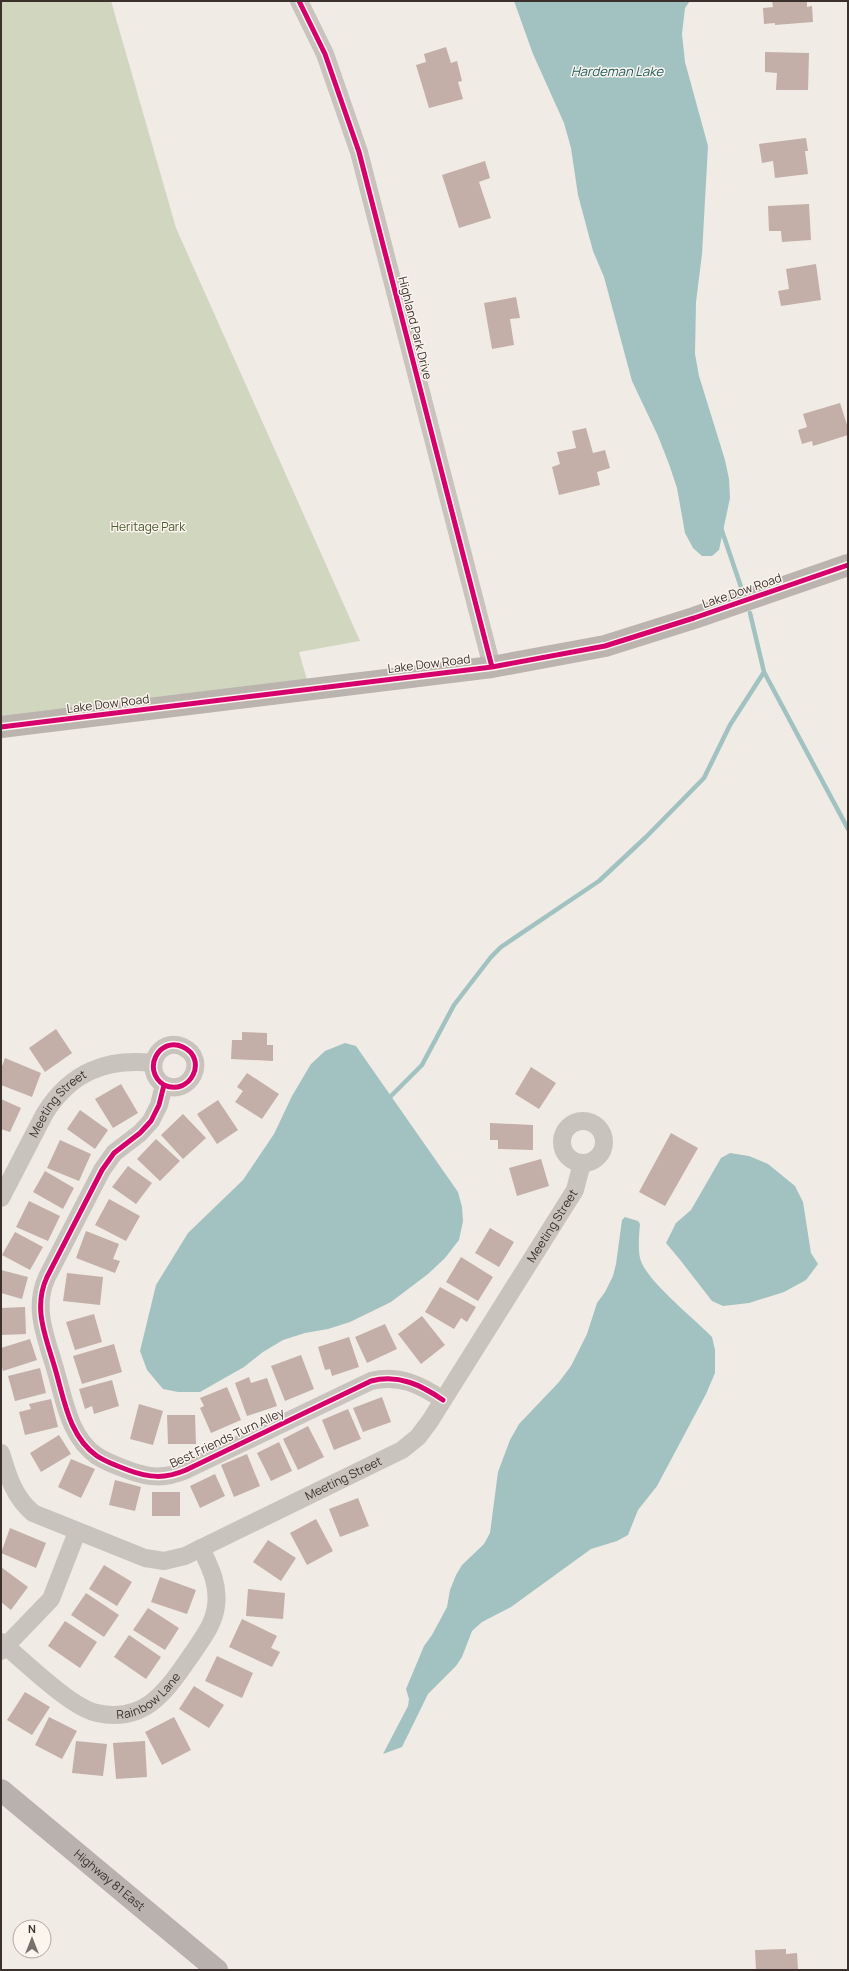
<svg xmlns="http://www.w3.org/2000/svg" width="849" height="1971" font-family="Manrope,sans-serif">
	<rect width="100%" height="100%" fill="#f0ebe5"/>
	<path fill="#d1d6bf" d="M1,1H111L176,228L360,641L299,652L312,697L1,728Z"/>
	<path fill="#a1c2c1" d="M514,1H690L685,8L682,34L685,62L708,146L702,254L696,302L695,354L699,376L725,460L729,479L730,498L719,550L712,556H702L693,548L685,533L677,488L669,464L658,436L632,381L604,277L593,251L578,195L571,148L564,123L533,54Z
		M345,1043L356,1046L458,1192L462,1207L463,1221L459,1240L445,1258L428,1274L391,1302L350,1322L328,1329L305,1333L283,1340L263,1352L244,1367L200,1392H178L163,1389L147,1370L140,1351L156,1285L188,1233L243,1180L274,1134L292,1096L311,1064L325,1051Z
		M730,1153L749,1156L768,1164L795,1186L803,1202L811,1253L818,1264L806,1280L784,1292L749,1303L723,1306L712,1301L681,1261L666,1243L676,1223L691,1210L721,1158Z
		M625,1217L638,1221L640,1224C639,1234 638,1248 640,1258C645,1280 695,1319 712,1337L715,1350V1373L706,1394L657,1486L638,1510L628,1535L617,1541L591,1549L511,1607L482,1622L472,1631L462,1657L456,1666L428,1694L402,1747L383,1754L408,1706L409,1699L406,1689L424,1646L432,1635L447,1607L450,1590L456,1575L462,1565L484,1544L490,1533L498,1472L510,1440L519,1424L559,1382L571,1366L587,1334L597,1303L605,1292L613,1276L616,1264L622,1220Z"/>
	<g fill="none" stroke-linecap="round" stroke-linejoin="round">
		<path stroke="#a1c2c1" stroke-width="4.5" d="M721,528L741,587
			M750,613L764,672L848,829
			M391,1096L422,1065L454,1005L491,957L501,947L599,881L646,837L704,778L730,725L764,672"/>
	</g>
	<path fill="#c3afa7" d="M772,1H807V7L812,6L813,22L775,25V23L764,24L763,8L773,7Z
		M446,47L451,63L457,61L462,81L458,82L463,99L429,108L416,65L426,62L424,54Z
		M765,52L809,53L808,90H776L777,73L765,72Z
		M806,138L808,151H805L808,174L775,178L773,161L762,163L759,144Z
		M485,161L490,178L479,182L491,218L459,228L442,175Z
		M809,204L811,240L782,242L781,231H769L768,206Z
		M816,264L821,300L781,306L778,291L789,289L786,269Z
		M516,297L520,318L510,319L514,345L492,349L484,303Z
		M840,403L848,428V435L813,446L812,441L802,444L798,430L807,427L803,414Z
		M586,428L593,453L605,450L610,468L597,472L600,485L559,495L552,467L560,464L557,452L576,448L572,431Z
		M56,1029L72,1053L45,1072L29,1048Z
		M242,1032L267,1033V1045H273V1061L231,1059L232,1040H242Z
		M5,1058L41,1073L32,1097L1,1085V1069Z
		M531,1067L556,1083L539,1109L515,1094Z
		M247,1073L279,1094L262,1119L235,1102L243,1091L237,1087Z
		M121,1084L138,1113L113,1128L95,1099Z
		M1,1099L21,1108L10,1132L1,1129Z
		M218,1100L238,1130L217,1144L197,1114Z
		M80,1110L108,1130L95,1149L67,1129Z
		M183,1114L206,1138L183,1159L161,1135Z
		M490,1123L533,1125V1150L498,1149V1140H490Z
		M671,1133L698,1148L665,1206L639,1192Z
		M156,1139L180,1161L160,1181L137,1159Z
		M60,1140L91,1154L79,1181L47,1168Z
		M541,1159L549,1186L517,1196L509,1168Z
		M128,1166L152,1183L136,1204L112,1187Z
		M45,1171L74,1188L63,1209L33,1192Z
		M109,1199L140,1216L126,1241L95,1225Z
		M29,1201L60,1216L48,1241L16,1227Z
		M490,1228L514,1242L499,1267L475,1253Z
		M86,1231L119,1244L113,1259L120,1261L115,1273L76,1258Z
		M15,1232L43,1247L30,1270L2,1255Z
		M461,1257L493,1277L478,1301L446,1282Z
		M1,1270L28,1277L22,1299L1,1293Z
		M67,1273L103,1277L100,1305L63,1301Z
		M440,1287L476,1307L467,1322L461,1318L454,1329L425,1312Z
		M25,1307L26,1334L1,1335V1308Z
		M94,1314L102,1342L75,1350L66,1322Z
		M422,1316L445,1345L421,1364L398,1334Z
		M385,1324L397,1349L367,1363L355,1337Z
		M349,1337L359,1367L332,1376L330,1369L325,1370L318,1347Z
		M30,1339L37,1360L3,1371L1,1364V1348Z
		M114,1344L122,1372L82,1384L73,1356Z
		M301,1355L314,1389L285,1401L271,1366Z
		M40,1368L46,1393L15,1401L8,1376Z
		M249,1377L251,1383L267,1378L277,1406L247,1416L235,1383Z
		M112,1380L119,1406L94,1414L92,1406L85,1409L79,1389Z
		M227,1387L241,1420L211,1433L200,1408L204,1406L200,1398Z
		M382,1397L391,1422L363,1432L353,1408Z
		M51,1399L58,1427L25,1435L19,1412L31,1409L29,1404Z
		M139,1404L163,1411L153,1445L130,1439Z
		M348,1409L361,1439L334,1450L322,1420Z
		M167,1415H195L196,1444H168Z
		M308,1426L324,1457L298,1470L283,1439Z
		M59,1435L71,1454L41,1472L30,1453Z
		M279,1442L292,1471L271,1481L257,1453Z
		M247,1454L260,1486L234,1497L221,1465Z
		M71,1459L95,1469L81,1498L58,1487Z
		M215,1474L225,1496L200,1508L190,1486Z
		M115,1480L141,1487L135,1511L109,1505Z
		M152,1492H180V1516H152Z
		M358,1498L369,1526L340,1537L329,1509Z
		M316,1519L333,1551L307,1565L290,1533Z
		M10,1528L46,1543L36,1568L1,1553Z
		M268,1540L296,1558L281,1581L253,1562Z
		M104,1565L132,1582L117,1606L89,1589Z
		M1,1567L28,1587L11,1610L1,1602Z
		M160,1577L196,1590L187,1614L151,1602Z
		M248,1589L285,1593L283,1619L246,1616Z
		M86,1593L119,1615L104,1637L71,1615Z
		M148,1608L179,1628L165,1650L133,1630Z
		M242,1619L277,1636L271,1648L280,1652L272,1667L229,1647Z
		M65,1621L97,1642L80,1668L48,1646Z
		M129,1635L161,1657L146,1679L114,1657Z
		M217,1656L253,1673L242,1698L205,1681Z
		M194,1686L224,1705L209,1728L179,1709Z
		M25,1692L50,1707L32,1735L7,1720Z
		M49,1717L77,1731L62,1759L35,1745Z
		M174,1717L191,1750L162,1765L145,1732Z
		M76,1741L107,1744L103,1776L72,1773Z
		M145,1741L147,1777L116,1779L113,1743Z
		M786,1949V1954L797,1953L798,1970H756L755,1950Z"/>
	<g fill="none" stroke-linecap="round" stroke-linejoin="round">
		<g stroke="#c9c3be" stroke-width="18">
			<path d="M299,1L325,54L359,152L492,667"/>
			<path d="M164,1085C190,1097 209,1059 183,1047C159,1036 141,1070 164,1085L159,1105L151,1121L140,1133L114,1153L102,1170L47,1277C33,1307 45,1335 54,1365C64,1397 68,1436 97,1456C106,1462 117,1466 128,1470C149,1478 165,1479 186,1470L371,1381C399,1374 421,1385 443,1400"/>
			<circle cx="583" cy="1142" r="21"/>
			<path id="s1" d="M1,1198L45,1113C71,1072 106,1058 153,1063"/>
			<path id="s2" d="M1,1453C8,1476 14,1497 33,1513L145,1558L164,1561L185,1556L402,1450L418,1437L430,1421L575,1190L582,1163"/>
			<path id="s3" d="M1,1642C23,1660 71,1708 97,1713C147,1724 168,1688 192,1654C202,1639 214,1624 216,1606C219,1584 210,1567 201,1548"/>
			<path d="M1,1651L51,1599L77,1532"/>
		</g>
		<path stroke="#bab3ae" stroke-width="22" d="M1,727L492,667L605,646L694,618L848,565"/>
		<path stroke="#b8b1ad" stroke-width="22" id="s4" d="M1,1790L217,1970"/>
		<defs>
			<path id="cycleway" d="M299,1L325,54L359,152L492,667
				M1,727L492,667L605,646L694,618L848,565
				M164,1085C190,1097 209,1059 183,1047C159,1036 141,1070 164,1085L159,1105L151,1121L140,1133L114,1153L102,1170L47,1277C33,1307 45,1335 54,1365C64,1397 68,1436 97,1456C106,1462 117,1466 128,1470C149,1478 165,1479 186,1470L371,1381C399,1374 421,1385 443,1400"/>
		</defs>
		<use href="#cycleway" stroke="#fbf5ee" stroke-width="8"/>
		<use href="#cycleway" stroke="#d6006c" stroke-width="5"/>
	</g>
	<g text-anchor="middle" stroke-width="3" stroke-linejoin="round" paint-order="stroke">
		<g font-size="12" fill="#3b302b" stroke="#fbf5ee">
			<text transform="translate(415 328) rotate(76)" y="4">Highland Park Drive</text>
			<text transform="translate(742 591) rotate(-19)" y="4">Lake Dow Road</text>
			<text transform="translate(429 664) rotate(-7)" y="4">Lake Dow Road</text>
			<text transform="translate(108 704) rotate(-7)" y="4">Lake Dow Road</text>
			<text dy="4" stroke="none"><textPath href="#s1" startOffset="111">Meeting Street</textPath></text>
			<text dy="4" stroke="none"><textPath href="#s2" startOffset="743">Meeting Street</textPath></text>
			<text transform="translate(227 1438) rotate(-25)" y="4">Best Friends Turn Alley</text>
			<text dy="4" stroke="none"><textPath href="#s2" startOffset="407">Meeting Street</textPath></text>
			<text dy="4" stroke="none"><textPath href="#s3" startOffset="178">Rainbow Lane</textPath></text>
			<text dy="4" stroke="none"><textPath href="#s4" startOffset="141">Highway 81 East</textPath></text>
		</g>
		<g font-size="12" fill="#4a5a2e" stroke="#fbf5ee">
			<text x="148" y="531">Heritage Park</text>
		</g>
		<g font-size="13" font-style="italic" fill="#1f5a5e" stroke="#fbf5ee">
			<text x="617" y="76">Hardeman Lake</text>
		</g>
	</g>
	<rect width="849" height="1971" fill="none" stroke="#3b302b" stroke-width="4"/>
	<g transform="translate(32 1939)"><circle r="19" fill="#fbf5ee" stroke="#aea6a0"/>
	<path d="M0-3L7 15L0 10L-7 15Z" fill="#7a716c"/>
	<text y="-6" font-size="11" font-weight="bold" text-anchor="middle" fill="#3b302b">N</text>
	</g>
</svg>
